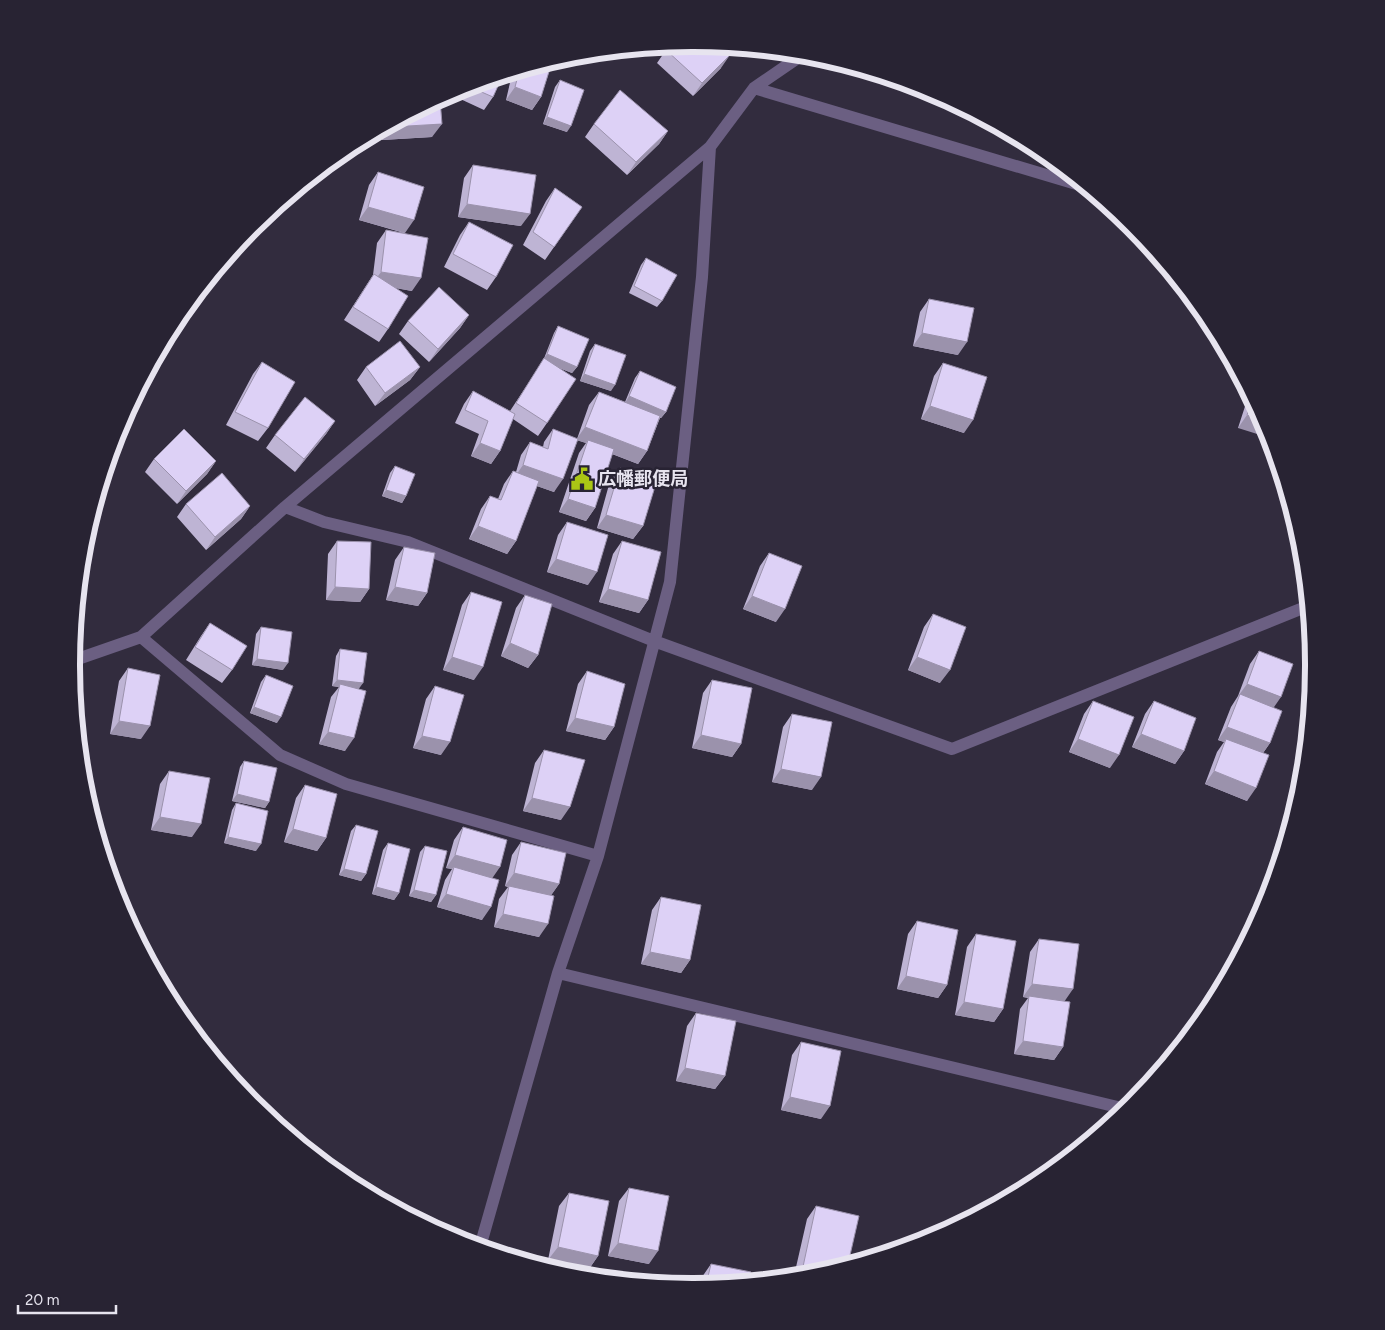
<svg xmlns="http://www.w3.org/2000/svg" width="1385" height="1330" font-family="Figtree,'Noto Sans JP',sans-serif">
	<rect width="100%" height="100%" fill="#322c3e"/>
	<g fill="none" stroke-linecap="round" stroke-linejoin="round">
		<path stroke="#6b5f82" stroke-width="12" d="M754,88L1083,186
			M285,507L324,522L408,542L654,641L952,749L1308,606
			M141,637L280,755L346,784L598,856
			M72,661L141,637L285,507L710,147L754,88L802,55
			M558,973L1126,1109
			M480,1247L558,973L598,856L670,582L702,277L710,147"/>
	</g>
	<path fill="#beb4d4" d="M657,47L652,54L646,48Z
		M666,50L721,68L693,96L657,63Z
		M552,62L541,97L532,110L506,100L512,74Z
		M502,77L493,97L484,110L456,97L459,90Z
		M560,80L567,132L543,124L555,87Z
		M440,99L432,137L382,140L381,130Z
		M594,124L668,131L659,144L627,175L585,137Z
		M473,165L521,226L458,217L464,178Z
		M378,172L405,233L412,291L396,288L388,329L379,342L344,320L373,275L377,243L386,230L404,233L359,220L369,185Z
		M555,188L582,207L545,260L523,245L546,201Z
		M469,222L496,277L487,290L444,267L460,235Z
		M646,258L662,301L657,307L629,293L641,265Z
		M929,299L958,355L913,346L920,312Z
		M469,315L460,328L429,362L399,334L408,321Z
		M558,326L577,367L572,373L559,368L547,423L538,436L513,419L500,451L491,464L471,456L479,434L455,423L464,404L473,391L510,411L543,361L554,333Z
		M595,344L611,391L580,381L590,351Z
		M262,362L268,428L258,441L226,425L253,374Z
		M943,363L964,433L921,419L934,376Z
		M366,367H420L410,380L375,406L357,380Z
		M640,371L666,412L661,418H660L647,451L638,464L612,454L595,508L586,521L559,512L579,453L586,443L577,440L554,492L537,486L516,541L507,554L469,539L481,509L490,496L498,499L504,484L513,471L516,472L521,455L530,442L543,447L544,442L553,429L577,439L589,405L599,392L625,402L635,378Z
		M1249,394L1267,428H1238Z
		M335,421L326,434L295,472L266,448L275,435Z
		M154,459L216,461L207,474L177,504L145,472Z
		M395,466L406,496L402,503L382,496L390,473Z
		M620,468L643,526L633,539L597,528L610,481Z
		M186,504L250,506L241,519L206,550L177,517Z
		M567,522L588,585L547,572L558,535Z
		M337,541L369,589L360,602L326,600L328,554Z
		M622,541L648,600L639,613L599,602L613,554Z
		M404,547L427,593L418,606L386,600L395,560Z
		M769,553L776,622L743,609L760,566Z
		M471,592L474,680L443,670L462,605Z
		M525,595L538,655L528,668L501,656L516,608Z
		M933,614L940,683L908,670L924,627Z
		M210,623L232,670L222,683L186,660L201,636Z
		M261,627L283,670L252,665L256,634Z
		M340,649L359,689L345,751L319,744L331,697L339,687L332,686L336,656Z
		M1259,651L1274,707L1270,743L1263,753L1247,801L1205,784L1217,752L1224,742L1218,740L1231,707L1238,696L1250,664Z
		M128,668L141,739L110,734L119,681Z
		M587,671L614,727L605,740L566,731L578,684Z
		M266,675L277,723L250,713L261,682Z
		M712,680L741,744L732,757L692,748L703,693Z
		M435,686L441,755L413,748L426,699Z
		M1093,701L1110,768L1069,752L1084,714Z
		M1154,701L1184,751L1175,764L1132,747L1145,714Z
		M792,714L812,790L772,782L783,727Z
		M544,750L561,820L523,811L535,763Z
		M244,761L269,802L265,808L232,801L240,767Z
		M169,771L192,837L151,830L160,784Z
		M305,785L326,838L317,851L284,842L296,798Z
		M236,803L256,851L224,843L232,810Z
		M356,825L366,874L361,881L339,875L351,831Z
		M463,827L492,878L482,920L437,907L445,880L452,869L446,868L454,840Z
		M521,842L559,884L551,895L539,937L494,927L499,899L508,887L505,886L512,855Z
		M388,843L399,893L394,900L372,894L383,850Z
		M425,846L436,895L431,902L409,896L420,852Z
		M661,897L690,960L681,973L641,964L652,910Z
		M917,921L947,985L938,998L897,989L908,934Z
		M976,934L1003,1009L994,1022L955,1015L967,947Z
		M1039,939L1064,1001L1063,1047L1054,1060L1014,1054L1020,1009L1028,998L1023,997L1030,952Z
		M696,1013L725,1076L715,1089L676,1081L687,1026Z
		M801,1042L821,1119L781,1110L792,1055Z
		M629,1188L649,1264L608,1256L619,1201Z
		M569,1193L598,1256L589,1269L548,1260L559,1206Z
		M816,1206L813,1274L794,1276L807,1219Z
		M711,1264L749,1281L700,1285L702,1277Z"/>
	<path fill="#9b92ac" d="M730,55L721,68L693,96L702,83Z
		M515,87L541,97L532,110L506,100Z
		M547,117L571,126L567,132L543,124Z
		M442,124L432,137L382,140L391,127Z
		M668,131L659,144L627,175L636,162Z
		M467,204L530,214L521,226L458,217Z
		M368,207L414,220L405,233L359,220Z
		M381,272L421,278L412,291L372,284Z
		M469,315L460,328L429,362L438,349Z
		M922,333L967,342L958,355L913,346Z
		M547,354L577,367L572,373L542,361Z
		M420,367L410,380L375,406L385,393Z
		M584,374L615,385L611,391L580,381Z
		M629,396L666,412L661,418L625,403Z
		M930,406L973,420L964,433L921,419Z
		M1247,415L1263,420L1267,428L1270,438L1238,428Z
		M335,421L326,434L295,472L304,459Z
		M585,427L647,451L638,464L587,444L588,440L586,443L576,440Z
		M480,443L500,451L491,464L471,456Z
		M216,461L207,474L177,504L186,491Z
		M523,465L563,479L554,492L514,478Z
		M386,490L406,496L402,503L382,496Z
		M568,499L595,508L586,521L559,512Z
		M250,506L241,519L206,550L215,537Z
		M606,515L643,526L633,539L597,528Z
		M478,526L516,541L507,554L469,539Z
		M556,559L597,572L588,585L547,572Z
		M81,562L85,563L81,569Z
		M335,587L369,589L360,602L326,600Z
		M395,587L427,593L418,606L386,600Z
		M608,589L648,600L639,613L599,602Z
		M752,596L785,609L776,622L743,609Z
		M510,643L538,655L528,668L501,656Z
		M452,657L483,667L474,680L443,670Z
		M917,657L950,670L940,683L908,670Z
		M257,659L288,663L283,670L252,665Z
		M337,680L363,683L358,690L340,684L339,687L332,686Z
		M1247,684L1281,697L1272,710L1239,695Z
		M254,707L281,717L277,723L250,713Z
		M575,718L614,727L605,740L566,731Z
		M119,721L150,726L141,739L110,734Z
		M1227,727L1270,743L1261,756L1226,739L1224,742L1218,740Z
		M328,732L354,738L345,751L319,744Z
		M1141,734L1184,751L1175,764L1132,747Z
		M701,735L741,744L732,757L692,748Z
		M422,736L450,742L441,755L413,748Z
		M1078,739L1119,755L1110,768L1069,752Z
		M781,769L821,777L812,790L772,782Z
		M1214,771L1256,788L1247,801L1205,784Z
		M237,794L269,802L265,808L232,801Z
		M532,798L570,807L561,820L523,811Z
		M160,817L201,824L192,837L151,830Z
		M293,829L326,838L317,851L284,842Z
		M228,837L261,844L256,851L224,843Z
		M455,855L500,867L491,880L454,867L452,869L446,868Z
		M344,869L366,874L361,881L339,875Z
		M514,873L559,884L550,897L505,886Z
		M376,887L399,893L394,900L372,894Z
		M414,890L436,895L431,902L409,896Z
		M446,894L491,907L482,920L437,907Z
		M503,914L548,924L539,937L494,927Z
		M650,952L690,960L681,973L641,964Z
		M906,976L947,985L938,998L897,989Z
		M1032,984L1073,989L1064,1002L1023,997Z
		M964,1002L1003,1009L994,1022L955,1015Z
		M1023,1041L1063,1047L1054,1060L1014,1054Z
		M685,1068L725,1076L715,1089L676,1081Z
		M790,1097L830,1106L821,1119L781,1110Z
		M618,1243L658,1251L649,1264L608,1256Z
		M558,1247L598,1256L589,1269L548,1260Z"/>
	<path fill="#ddd1f6" stroke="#9b92ac" d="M693,44L721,47L730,55L702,83L666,50L670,46Z
		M552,62L541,97L515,87L519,72Z
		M502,77L493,97L470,87Z
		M560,80L584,90L571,126L547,117Z
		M620,90L668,131L636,162L594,124Z
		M440,99L442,124L391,127V125Z
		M473,165L536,175L530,214L467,204Z
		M378,172L424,187L414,220L368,207Z
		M555,188L582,207L554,247L533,232Z
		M469,222L513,245L496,277L453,254Z
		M386,230L428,238L421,278L381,272Z
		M646,258L677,275L662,301L634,286Z
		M374,274L408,296L388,329L353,307Z
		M439,287L469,315L438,349L408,321Z
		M929,299L974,308L967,342L922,333Z
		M558,326L589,339L577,367L547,354Z
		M400,341L420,367L385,393L366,367Z
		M595,344L626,355L615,385L584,374Z
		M544,358L576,379L547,423L516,403Z
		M262,362L295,382L268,428L235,412Z
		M943,363L987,377L973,420L930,406Z
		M640,371L676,387L666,412L629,396Z
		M473,391L515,414L500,451L480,443L488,421L465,410Z
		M599,392L660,416L647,451L585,427Z
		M305,397L335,421L304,459L275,435Z
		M1252,400L1263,420L1247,415Z
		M184,429L216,461L186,491L154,459Z
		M553,429L578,439L563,479L523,465L530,442L548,449Z
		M588,440L614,449L595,508L568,499Z
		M112,448H114L102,481Z
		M395,466L415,474L406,496L386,490Z
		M620,468L657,480L643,526L606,515Z
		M513,471L539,481L516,541L478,526L490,496L501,500Z
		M222,473L250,506L215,537L186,504Z
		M92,516L98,518L85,563L81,562L83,544Z
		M567,522L608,535L597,572L556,559Z
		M337,541L371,542L369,589L335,587Z
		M622,541L661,552L648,600L608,589Z
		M404,547L435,553L427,593L395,587Z
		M769,553L802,566L785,609L752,596Z
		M471,592L502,602L483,667L452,657Z
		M525,595L552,604L538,655L510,643Z
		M933,614L966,627L950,670L917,657Z
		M210,623L247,646L232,670L195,647Z
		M261,627L292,632L288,663L257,659Z
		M340,649L367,653L363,683L337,680Z
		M1259,651L1293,664L1281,697L1247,684Z
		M128,668L160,675L150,726L119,721Z
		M587,671L625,684L614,727L575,718Z
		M266,675L293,686L281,717L254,707Z
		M712,680L752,688L741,744L701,735Z
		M340,684L366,691L354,738L328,732Z
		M435,686L464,695L450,742L422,736Z
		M1240,694L1282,711L1270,743L1227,727Z
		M1093,701L1134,717L1119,755L1078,739Z
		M1154,701L1196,718L1184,751L1141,734Z
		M792,714L832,722L821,777L781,769Z
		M1226,739L1269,755L1256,788L1214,771Z
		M544,750L585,760L570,807L532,798Z
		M244,761L277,768L269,802L237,794Z
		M169,771L210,778L201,824L160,817Z
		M305,785L337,794L326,838L293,829Z
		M236,803L268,811L261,844L228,837Z
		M356,825L378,831L366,874L344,869Z
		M463,827L507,840L500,867L455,855Z
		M521,842L566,853L559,884L514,873Z
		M388,843L410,849L399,893L376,887Z
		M425,846L447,851L436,895L414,890Z
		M454,867L499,880L491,907L446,894Z
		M509,886L554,896L548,924L503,914Z
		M661,897L701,905L690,960L650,952Z
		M917,921L958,930L947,985L906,976Z
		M976,934L1016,941L1003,1009L964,1002Z
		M1039,939L1079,944L1073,989L1032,984Z
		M1029,996L1070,1002L1063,1047L1023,1041Z
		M696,1013L736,1021L725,1076L685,1068Z
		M801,1042L841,1051L830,1106L790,1097Z
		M629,1188L669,1196L658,1251L618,1243Z
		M569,1193L609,1201L598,1256L558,1247Z
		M816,1206L859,1216L848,1264L813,1274L801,1276Z
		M711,1264L751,1272L749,1281L706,1285Z"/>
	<defs>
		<symbol id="civic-bare" viewBox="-9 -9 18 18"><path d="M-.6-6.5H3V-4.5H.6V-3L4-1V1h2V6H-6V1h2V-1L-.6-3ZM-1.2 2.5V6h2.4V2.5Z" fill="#abc615" stroke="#282333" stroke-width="2.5" paint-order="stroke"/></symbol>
	</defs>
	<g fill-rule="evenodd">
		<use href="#civic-bare" x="566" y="463" width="32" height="32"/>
	</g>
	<g text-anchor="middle" stroke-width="5" stroke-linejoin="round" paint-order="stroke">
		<g font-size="18" font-weight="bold" fill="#e7e4ef" stroke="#282333" text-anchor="start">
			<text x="598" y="485">広幡郵便局</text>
		</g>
	</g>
	<path d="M0 0H1385V1330H0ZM692 52H693A612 612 0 0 1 1305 664V666A612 612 0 0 1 693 1278H692A612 612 0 0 1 80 666V664A612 612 0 0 1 692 52Z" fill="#282333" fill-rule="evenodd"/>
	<path fill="none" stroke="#e7e4ef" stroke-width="6" d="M692 52H693A612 612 0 0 1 1305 664V666A612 612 0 0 1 693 1278H692A612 612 0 0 1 80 666V664A612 612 0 0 1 692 52Z"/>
	<path d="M18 1305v8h98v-8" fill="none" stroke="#e7e4ef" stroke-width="2.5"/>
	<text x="25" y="1305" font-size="15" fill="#e7e4ef" stroke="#282333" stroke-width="4" paint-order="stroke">20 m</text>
</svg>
